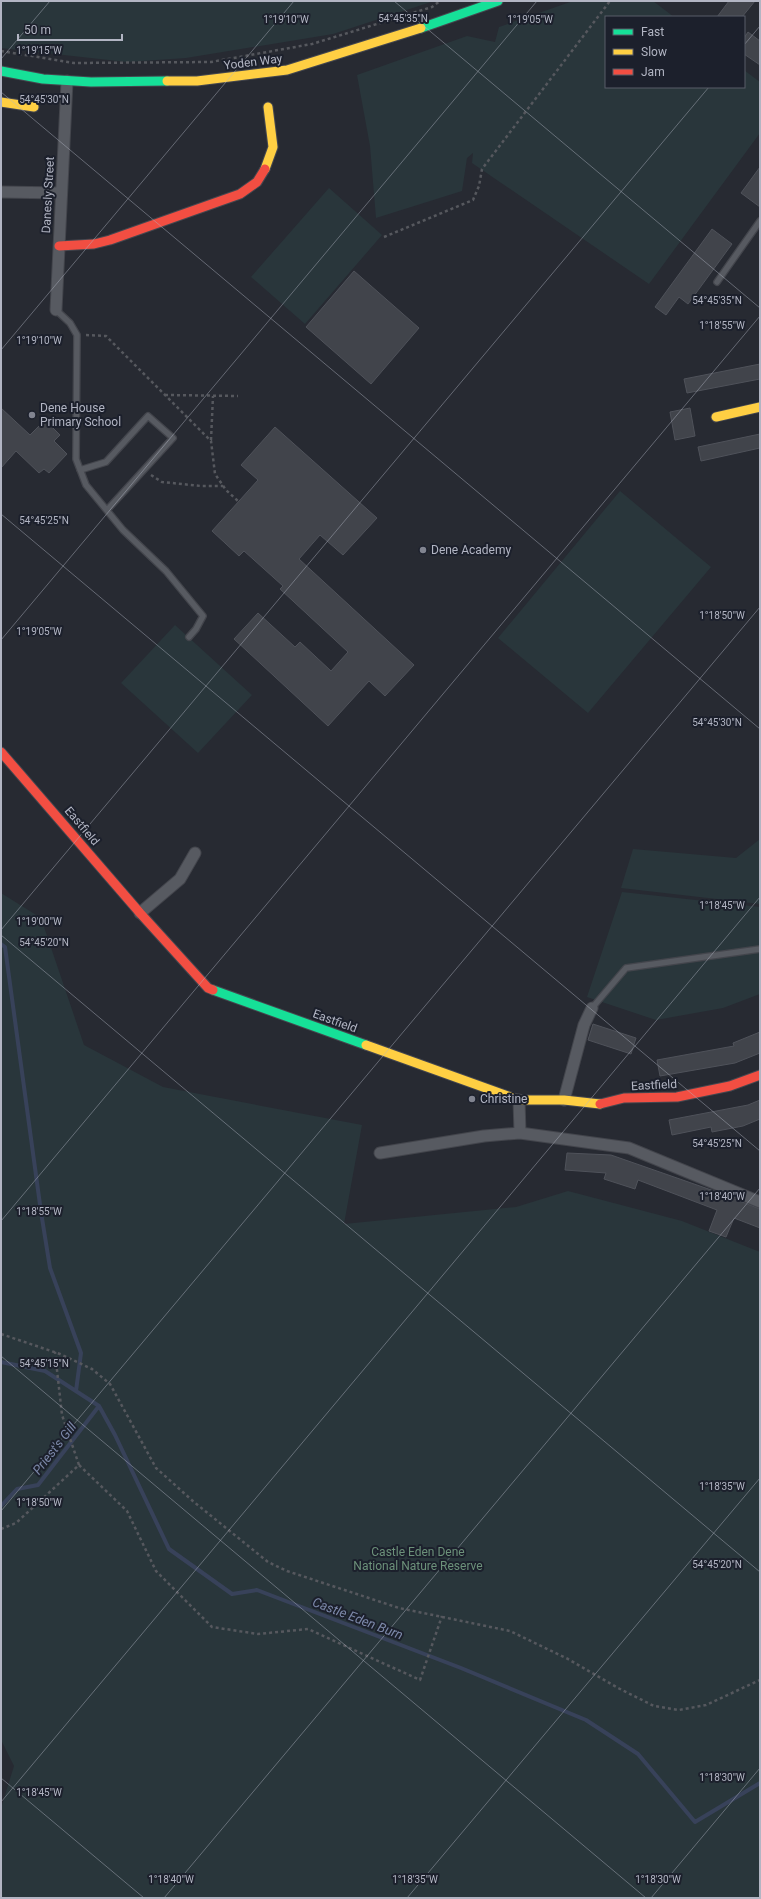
<svg xmlns="http://www.w3.org/2000/svg" width="761" height="1899" font-family="Roboto,sans-serif">
	<rect width="100%" height="100%" fill="#272a32"/>
	<path fill="#29363b" d="M1,1H431V2L333,34L186,58L127,62L1,48Z
		M573,1H653L674,17H606V87H744V70L760,82V133L649,284L472,163L473,153L467,158L462,191L376,218L370,146L357,75L467,36L495,42L499,27Z
		M329,188L382,235L305,324L251,277Z
		M620,491L711,567L588,713L498,638Z
		M175,625L252,695L198,753L121,683Z
		M760,839V904L621,888L633,849L736,858Z
		M622,892L760,907V994L723,1008L656,1020L587,997Z
		M1,893L41,918L84,1045L163,1087L362,1125L344,1224L516,1207L568,1191L682,1221L760,1252V1898H1V1808L14,1766L1,1740Z"/>
	<g fill="none" stroke-linecap="round" stroke-linejoin="round">
		<path stroke="#38425a" stroke-width="4" d="M1,944L5,947L41,1212L50,1268L81,1353L76,1391
			M1,1362L45,1371L99,1406L115,1435L169,1549L232,1594L257,1590L461,1668L586,1720L638,1754L695,1822L760,1783
			M1,1506L17,1489L38,1485L99,1406"/>
	</g>
	<path fill="#41444b" stroke="#4f525a" d="M729,1H755L742,17H717Z
		M748,32L760,41V65L744,54V38Z
		M760,167V207L741,193Z
		M712,229L732,244L688,304L679,297L666,315L655,307Z
		M354,271L419,328L371,384L306,327Z
		M760,364V379L687,393L684,379Z
		M1,408L30,435L45,420L60,435L54,441L67,454L49,473L44,469L39,473L16,451L1,468Z
		M690,408L695,436L675,440L670,412Z
		M275,427L377,518L343,555L320,535L299,559L414,665L385,696L369,681L328,726L234,639L258,613L295,647L300,642L331,671L348,652L280,589L283,586L244,551L239,556L212,531L258,480L241,465Z
		M760,434V448L701,461L698,447Z
		M593,1024L636,1038L631,1054L588,1040Z
		M760,1032V1053L735,1063L660,1076L657,1060L734,1046L733,1043Z
		M760,1100V1119L743,1126L712,1132L711,1127L672,1135L669,1120L748,1105Z
		M567,1153L611,1155L717,1192L760,1209V1228L734,1218L726,1237L709,1231L717,1210L638,1180L635,1189L604,1179L606,1173L565,1170Z"/>
	<g fill="none" stroke-linecap="round" stroke-linejoin="round">
		<defs>
			<path id="lane" d="M717,282L760,221
				M56,310L70,323L77,335L76,459L86,485L123,530L166,571L203,616L196,629L189,637
				M80,470L106,462L148,416L173,438L107,510
				M592,1008L626,968L760,949"/>
			<path id="street" d="M1,192L61,193
				M56,310L67,81
				M140,913L180,879L195,853
				M519,1100L520,1133
				M564,1100L584,1025L592,1008
				M380,1153L484,1136L520,1133L629,1148L760,1202"/>
			<path id="fast" d="M421,28L498,1
				M1,71L43,79L91,82L167,81
				M213,990L366,1045"/>
			<path id="slow" d="M167,81H197L287,70L421,28
				M1,102L34,107
				M265,169L273,147L268,107
				M716,417L760,407
				M366,1045L519,1100H564L600,1104"/>
			<path id="jam" d="M59,246L94,244L110,240L240,194L257,182L265,169
				M1,752L140,913L208,988L213,990
				M600,1104L624,1098L677,1097L730,1086L760,1075"/>
		</defs>
		<use href="#lane" stroke="#43454c" stroke-width="8"/>
		<use href="#street" stroke="#43454c" stroke-width="13"/>
		<use href="#fast" stroke="#45474f" stroke-width="11"/>
		<use href="#slow" stroke="#45474f" stroke-width="11"/>
		<use href="#jam" stroke="#45474f" stroke-width="11"/>
		<path stroke="#56585e" stroke-width="2.5" stroke-dasharray="3 3" stroke-linecap="butt" d="M1,51L74,63L211,62L312,44L432,7L440,1
			M384,237L473,200L479,186L482,169L610,1
			M86,335L106,336L211,441L215,474L226,490L239,502
			M165,395L238,396
			M211,440L213,396
			M151,475L162,482L201,486H223
			M1,1334L60,1354L92,1369L110,1384L156,1468L194,1502L268,1562L287,1571L399,1608L510,1631L568,1659L618,1688L654,1706L679,1710L706,1705L760,1680
			M79,1465L127,1511L156,1571L212,1627L258,1634L308,1629L420,1680L442,1616
			M1,1529L16,1523L79,1465L62,1415L55,1352"/>
		<use href="#lane" stroke="#575a61" stroke-width="5.5"/>
		<use href="#street" stroke="#575a61" stroke-width="11"/>
		<use href="#fast" stroke="#16e098" stroke-width="9"/>
		<use href="#slow" stroke="#ffcf43" stroke-width="9"/>
		<use href="#jam" stroke="#f24e42" stroke-width="9"/>
	</g>
	<path fill="none" stroke="#b2b5c3" stroke-width="1" stroke-opacity="0.45" d="M394,1L760,308M744,45L760,26M1,59L50,1M1,92L760,729M1,350L294,1M1,514L760,1151M1,640L537,1M1,930L709,87M1,935L760,1572M1,1221L760,316M1,1356L646,1898M1,1511L760,607M1,1778L144,1898M1,1802L760,897M164,1898L760,1188M407,1898L760,1478M651,1898L760,1768"/>
	<g fill="#818490" stroke="#1c202c" stroke-width="1.5">
		<circle cx="32" cy="415" r="4"/>
		<circle cx="423" cy="550" r="4"/>
		<circle cx="472" cy="1099" r="4"/>
	</g>
	<g text-anchor="middle" stroke-width="4" stroke-linejoin="round" paint-order="stroke">
		<g font-size="12" fill="#b2b5c3" stroke="#1c202c">
			<text transform="translate(253 62) rotate(-7)" y="4">Yoden Way</text>
			<text transform="translate(48 195) rotate(-87)" y="4">Danesly Street</text>
			<text transform="translate(82 826) rotate(50)" y="4">Eastfield</text>
			<text transform="translate(335 1021) rotate(20)" y="4">Eastfield</text>
			<text transform="translate(654 1085) rotate(-3)" y="4">Eastfield</text>
		</g>
		<g font-size="12" fill="#b2b5c3" stroke="#1c202c" text-anchor="start">
			<text x="40" y="412">Dene House<tspan x="40" dy="14">Primary School</tspan></text>
			<text x="431" y="554">Dene Academy</text>
			<text x="480" y="1103">Christine</text>
		</g>
		<g font-size="12" fill="#6c917a" stroke="#1c202c">
			<text x="418" y="1556">Castle Eden Dene<tspan x="418" dy="14">National Nature Reserve</tspan></text>
		</g>
		<g font-size="13" font-style="italic" fill="#7c88a9" stroke="#1c202c">
			<text transform="translate(54 1448) rotate(-52)" y="5">Priest's Gill</text>
			<text transform="translate(358 1618) rotate(21)" y="5">Castle Eden Burn</text>
		</g>
	</g>
	<g font-size="10" text-anchor="middle" fill="#b2b5c3" stroke="#1c202c" stroke-width="4" stroke-linejoin="round" paint-order="stroke">
		<text x="403" y="22">54°45'35"N</text>
		<text x="286" y="23">1°19'10"W</text>
		<text x="530" y="23">1°19'05"W</text>
		<text x="39" y="54">1°19'15"W</text>
		<text x="44" y="103">54°45'30"N</text>
		<text x="717" y="304">54°45'35"N</text>
		<text x="722" y="329">1°18'55"W</text>
		<text x="39" y="344">1°19'10"W</text>
		<text x="44" y="524">54°45'25"N</text>
		<text x="722" y="619">1°18'50"W</text>
		<text x="39" y="635">1°19'05"W</text>
		<text x="717" y="726">54°45'30"N</text>
		<text x="722" y="909">1°18'45"W</text>
		<text x="39" y="925">1°19'00"W</text>
		<text x="44" y="946">54°45'20"N</text>
		<text x="717" y="1147">54°45'25"N</text>
		<text x="722" y="1200">1°18'40"W</text>
		<text x="39" y="1215">1°18'55"W</text>
		<text x="44" y="1367">54°45'15"N</text>
		<text x="722" y="1490">1°18'35"W</text>
		<text x="39" y="1506">1°18'50"W</text>
		<text x="717" y="1568">54°45'20"N</text>
		<text x="722" y="1781">1°18'30"W</text>
		<text x="39" y="1796">1°18'45"W</text>
		<text x="171" y="1883">1°18'40"W</text>
		<text x="415" y="1883">1°18'35"W</text>
		<text x="658" y="1883">1°18'30"W</text>
	</g>
	<rect width="761" height="1899" fill="none" stroke="#b2b5c3" stroke-width="4"/>
	<rect x="605" y="16" width="140" height="72" fill="#1c202c" stroke="#585c68"/>
	<rect x="613" y="29" width="20" height="6" fill="#16e098" stroke="#585c68"/>
	<text x="641" y="36" font-size="12" fill="#b2b5c3">Fast</text>
	<rect x="613" y="49" width="20" height="6" fill="#ffcf43" stroke="#585c68"/>
	<text x="641" y="56" font-size="12" fill="#b2b5c3">Slow</text>
	<rect x="613" y="69" width="20" height="6" fill="#f24e42" stroke="#585c68"/>
	<text x="641" y="76" font-size="12" fill="#b2b5c3">Jam</text>
	<path d="M18 34v6h104v-6" fill="none" stroke="#b2b5c3" stroke-width="2"/>
	<text x="24" y="34" font-size="12" fill="#b2b5c3" stroke="#1c202c" stroke-width="3" paint-order="stroke">50 m</text>
</svg>
